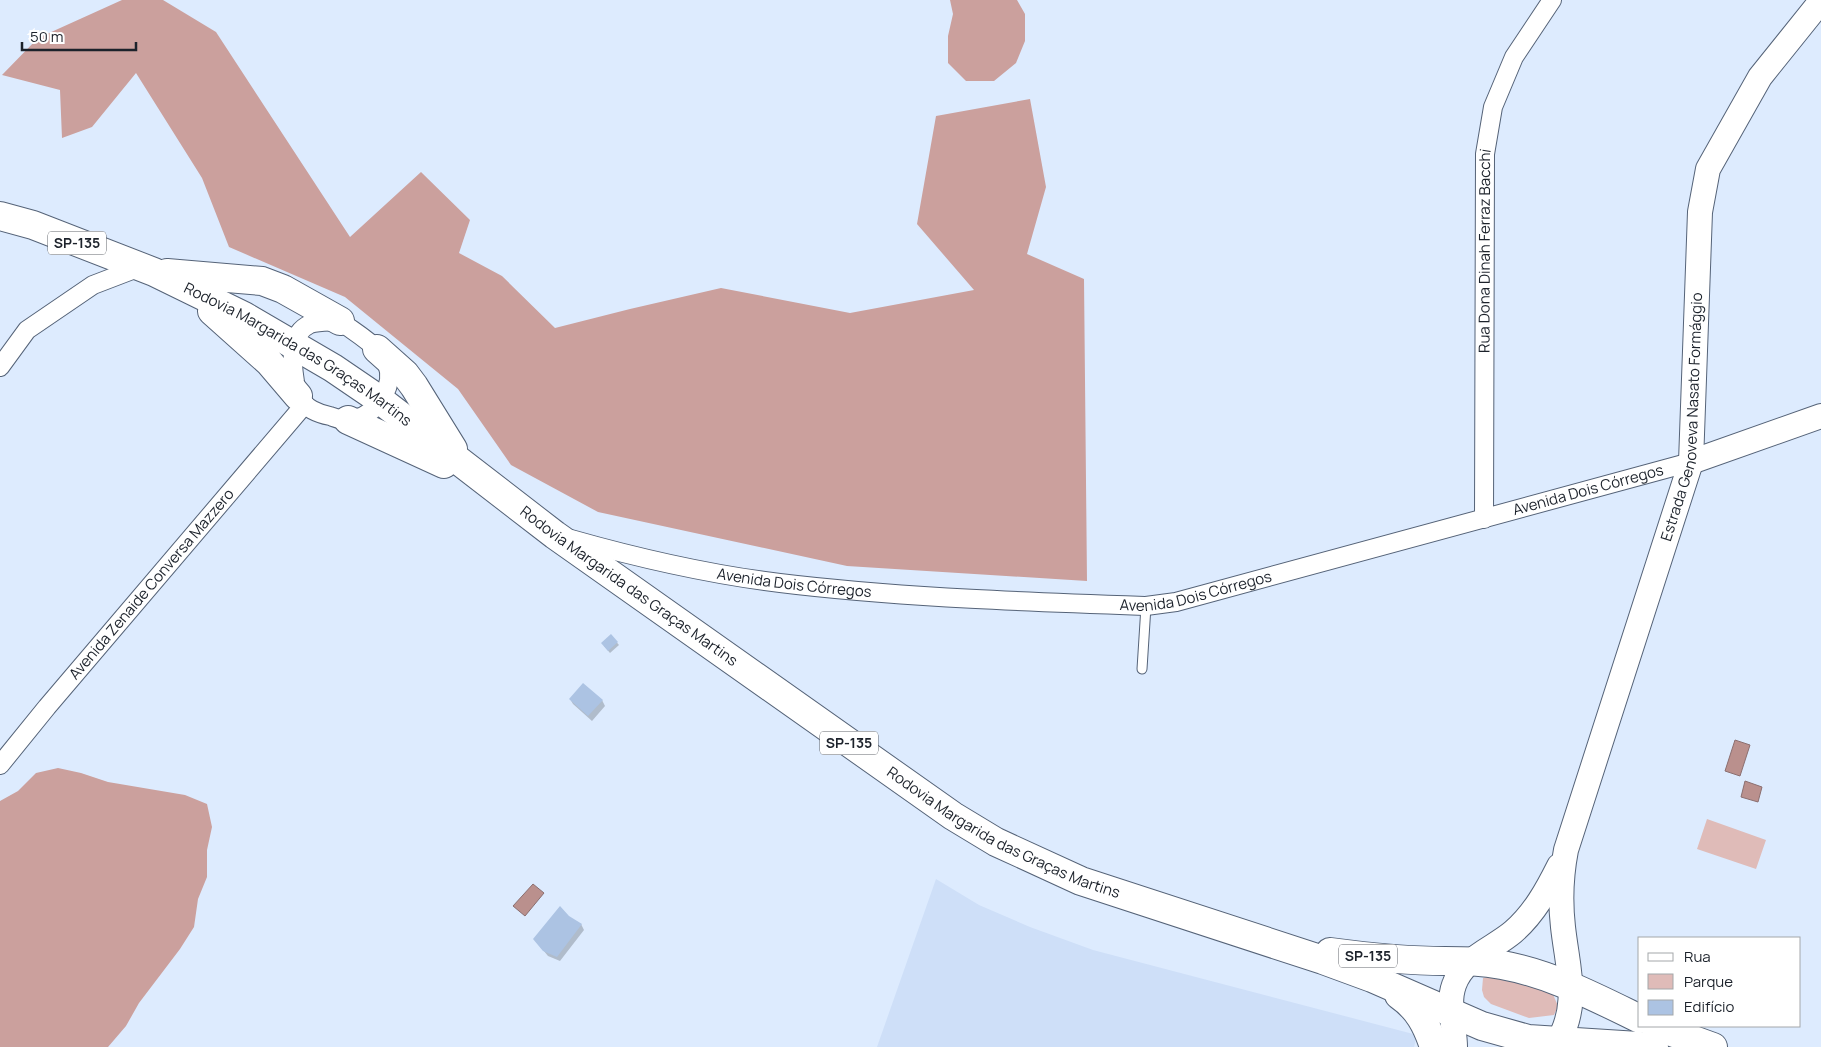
<svg xmlns="http://www.w3.org/2000/svg" width="1821" height="1047" font-family="Manrope,sans-serif">
	<rect width="100%" height="100%" fill="#ddebfe"/>
	<path fill="#cedff8" d="M936,879L979,905L1030,927L1093,950L1417,1035L1414,1047H877Z"/>
	<path fill="#dfbbb8" d="M1707,819L1766,840L1756,869L1697,849Z
		M1494,975L1552,992L1558,1006L1554,1015L1529,1018L1491,1004L1484,997L1482,990L1483,978Z"/>
	<path fill="#cba09d" d="M122,0H163L216,32L350,237L421,172L470,220L459,253L502,276L555,328L630,309L721,288L850,313L974,290L917,224L936,116L1030,99L1046,187L1027,254L1084,279L1087,581L847,566L598,512L511,465L458,389L345,297L229,247L202,178L136,73L92,127L62,138L60,90L2,75L38,38Z
		M950,0H1017L1025,14V41L1016,63L994,81H966L948,63V36L953,14Z
		M58,768L81,773L108,782L185,795L207,804L212,827L207,850V877L198,899L194,927L180,949L139,1003L126,1026L108,1047H0V801L18,791L36,773Z"/>
	<path fill="#ba908d" stroke="#8b6f70" d="M1735,740L1750,745L1740,776L1725,771Z
		M1745,781L1762,787L1758,802L1741,797Z
		M533,884L544,893L525,916L513,906Z"/>
	<path fill="#0003" d="M611,636L619,645L610,653L604,646Z
		M570,699L602,700L605,706L592,721L573,704Z
		M568,917L581,924L584,930L560,961L548,956L534,939Z"/>
	<path fill="#acc3e3" d="M611,634L618,642L608,651L601,643Z
		M583,683L603,700L588,716L569,699Z
		M560,906L569,916L582,924L557,957L543,951L533,939Z"/>
	<g fill="none" stroke-linecap="round" stroke-linejoin="round">
		<defs>
			<path id="lane" d="M1142,669L1146,606"/>
			<g id="street">
				<path d="M340,321C359,336 393,352 389,380C386,399 369,419 349,420C343,421 336,418 330,416C319,414 304,408 299,397C296,393 296,386 295,382C292,363 288,334 310,324C319,321 331,322 340,321Z"/>
				<path d="M0,367L27,330L93,285L140,267"/>
				<path id="s1" d="M1484,519L1485,154L1493,107L1514,57L1552,0"/>
				<path id="s2" d="M571,539C645,560 721,577 797,585C913,598 1030,602 1146,606L1176,602L1691,462"/>
				<path id="s3" d="M0,765L47,707L305,404"/>
			</g>
			<g id="secondary">
				<path d="M1691,462L1821,416"/>
				<path d="M1455,1047C1455,1028 1447,1004 1454,985C1463,958 1493,949 1513,932C1534,914 1547,890 1559,866"/>
				<path id="s4" d="M1555,1047C1581,1006 1568,972 1563,927C1560,901 1561,876 1566,850L1691,462L1700,212L1708,169L1760,77L1821,1"/>
			</g>
			<g id="primary">
				<path id="s5" d="M0,216L33,225L154,272L244,316L333,368L380,400L555,535L953,816L996,842L1081,881L1323,960L1372,978L1482,1026L1528,1039L1654,1047"/>
				<path d="M167,273L262,281L283,289L340,321"/>
				<path d="M212,311L269,362L298,396"/>
				<path d="M377,349L405,374L414,386L453,449"/>
				<path d="M348,420L444,464"/>
				<path d="M1330,952C1368,957 1407,961 1445,961C1465,961 1482,961 1502,965C1551,974 1595,997 1640,1019"/>
				<path d="M1399,995C1418,1008 1427,1025 1434,1047"/>
				<path d="M1655,1026L1713,1047"/>
			</g>
		</defs>
		<use href="#lane" stroke="#556378" stroke-width="11"/>
		<use href="#street" stroke="#556378" stroke-width="20"/>
		<use href="#secondary" stroke="#556378" stroke-width="26"/>
		<use href="#primary" stroke="#556378" stroke-width="30"/>
		<use href="#lane" stroke="#fff" stroke-width="9"/>
		<use href="#street" stroke="#fff" stroke-width="18"/>
		<use href="#secondary" stroke="#fff" stroke-width="24"/>
		<use href="#primary" stroke="#fff" stroke-width="28"/>
	</g>
	<g text-anchor="middle" stroke-width="4.5" stroke-linejoin="round" paint-order="stroke">
		<g fill="#fff" stroke="#60646b" stroke-width="1">
			<rect x="48" y="231.5" width="58" height="23" rx="4"/>
			<rect x="820" y="731.5" width="58" height="23" rx="4"/>
			<rect x="1339" y="944.5" width="58" height="23" rx="4"/>
		</g>
		<g font-size="14" font-weight="bold" fill="#1c222b">
			<text x="77" y="248">SP-135</text>
			<text x="849" y="748">SP-135</text>
			<text x="1368" y="961">SP-135</text>
		</g>
		<g font-size="15" fill="#1c222b" stroke="#fff">
			<text dy="5" stroke="none"><textPath href="#s1" startOffset="268">Rua Dona Dinah Ferraz Bacchi</textPath></text>
			<text dy="5" stroke="none"><textPath href="#s5" startOffset="330">Rodovia Margarida das Graças Martins</textPath></text>
			<text dy="5" stroke="none"><textPath href="#s4" startOffset="652">Estrada Genoveva Nasato Formággio</textPath></text>
			<text dy="5" stroke="none"><textPath href="#s2" startOffset="1038">Avenida Dois Córregos</textPath></text>
			<text dy="5" stroke="none"><textPath href="#s2" startOffset="228">Avenida Dois Córregos</textPath></text>
			<text dy="5" stroke="none"><textPath href="#s3" startOffset="236">Avenida Zenaide Conversa Mazzero</textPath></text>
			<text dy="5" stroke="none"><textPath href="#s5" startOffset="735">Rodovia Margarida das Graças Martins</textPath></text>
			<text dy="5" stroke="none"><textPath href="#s2" startOffset="632">Avenida Dois Córregos</textPath></text>
			<text dy="5" stroke="none"><textPath href="#s5" startOffset="1185">Rodovia Margarida das Graças Martins</textPath></text>
		</g>
	</g>
	<rect x="1638" y="937" width="162" height="90" fill="#ffffff" stroke="#a4a7aa"/>
	<rect x="1648" y="953" width="25" height="8" fill="#ffffff" stroke="#a4a7aa"/>
	<text x="1684" y="962" font-size="15" fill="#1c222b">Rua</text>
	<rect x="1648" y="974" width="25" height="15" fill="#dfbbb8" stroke="#a4a7aa"/>
	<text x="1684" y="987" font-size="15" fill="#1c222b">Parque</text>
	<rect x="1648" y="1000" width="25" height="15" fill="#acc3e3" stroke="#a4a7aa"/>
	<text x="1684" y="1012" font-size="15" fill="#1c222b">Edifício</text>
	<path d="M22 42v8h114v-8" fill="none" stroke="#1c222b" stroke-width="2.5"/>
	<text x="30" y="42" font-size="15" fill="#1c222b" stroke="#ffffff" stroke-width="4" paint-order="stroke">50 m</text>
</svg>
